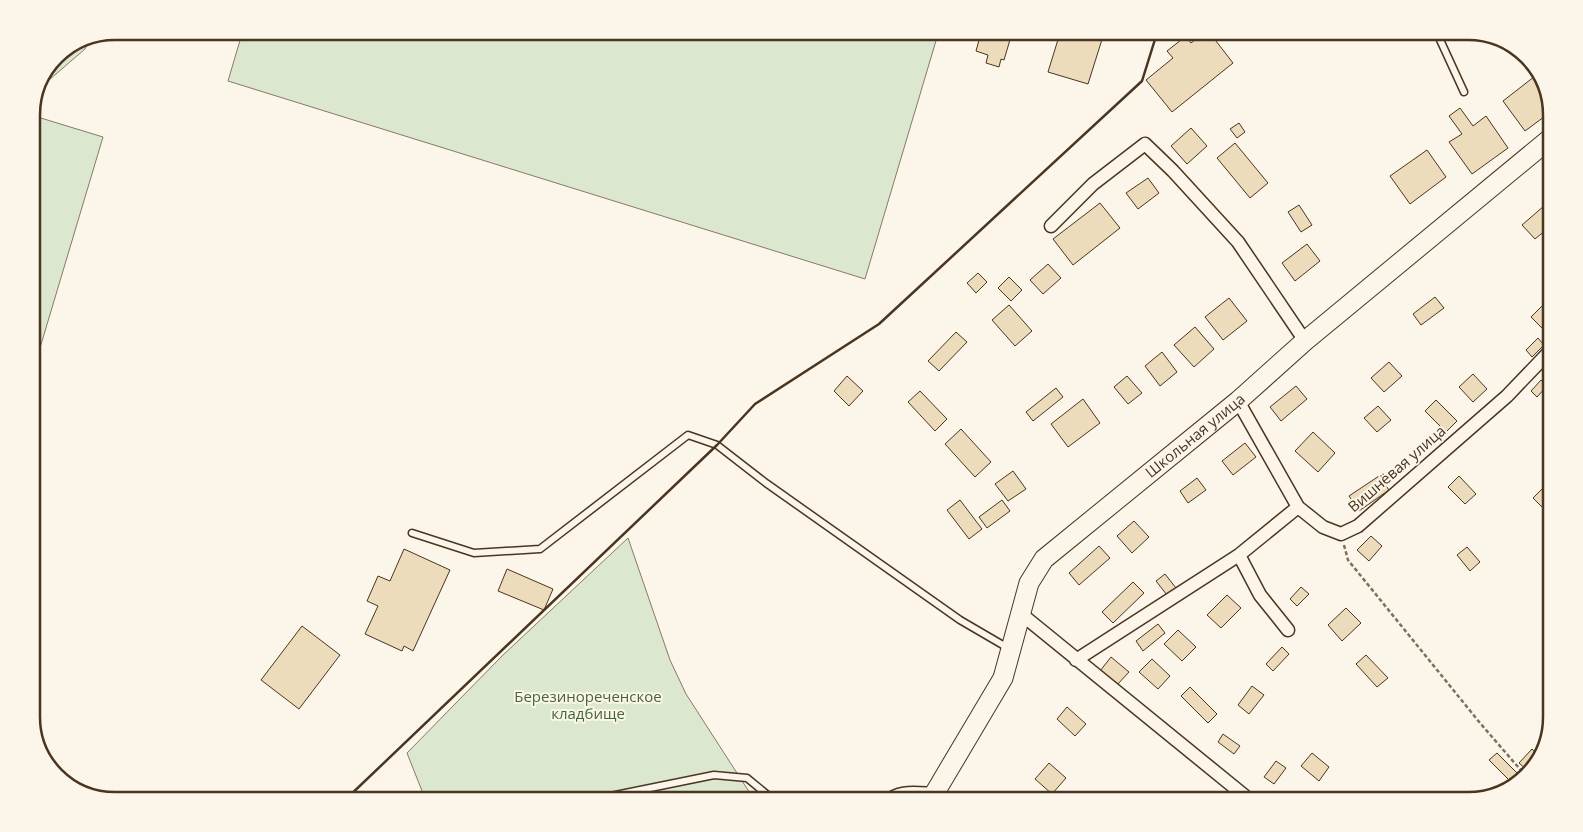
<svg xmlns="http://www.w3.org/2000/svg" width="1583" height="832" font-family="'Open Sans',sans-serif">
	<rect width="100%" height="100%" fill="#fbf6e9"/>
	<path fill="#dce7d0" stroke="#887966" d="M938,34L865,279L228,81L241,37Z
		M92,37L85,49L42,86L56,56L83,38Z
		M31,115L103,137L31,378Z
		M628,538L670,660L686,694L755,801H426L407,753L502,656Z"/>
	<path fill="#ecdcbc" stroke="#4a3520" d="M1205,32H1209L1233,63L1172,112L1146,80L1173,58L1167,51L1186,36L1191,43Z
		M981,33H1012L1004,60L1001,59L999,67L986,63L988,55L976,51Z
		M1060,33H1104L1088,84L1048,72Z
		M1539,73L1552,111L1525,131L1503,101Z
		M1460,108L1473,126L1486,116L1508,148L1472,174L1449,142L1462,134L1449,116Z
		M1239,123L1245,132L1237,138L1230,129Z
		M1191,128L1207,146L1187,164L1171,146Z
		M1235,143L1268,183L1250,198L1217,158Z
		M1427,150L1446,177L1410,204L1390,176Z
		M1148,178L1159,193L1138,209L1126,193Z
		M1552,199V225L1535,239L1522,225Z
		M1100,203L1120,228L1073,265L1053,239Z
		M1299,205L1312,225L1301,232L1288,212Z
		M1307,244L1320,261L1295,281L1282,263Z
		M1048,264L1061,278L1043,294L1030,280Z
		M978,273L987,282L976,293L967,283Z
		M1009,277L1022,290L1011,301L998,288Z
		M1552,296V330L1548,334L1531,317Z
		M1435,297L1444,308L1421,325L1413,314Z
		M1229,298L1247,321L1223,340L1205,317Z
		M1009,305L1032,331L1015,346L992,320Z
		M1195,327L1214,349L1194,367L1174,345Z
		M956,332L967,342L939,371L928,361Z
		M1538,338L1544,345L1532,357L1526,350Z
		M1162,352L1177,372L1160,386L1145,366Z
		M1389,362L1402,376L1384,392L1371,378Z
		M1473,374L1487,389L1473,402L1459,387Z
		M847,376L863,391L849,406L834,391Z
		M1127,376L1142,393L1128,404L1114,387Z
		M1541,380L1547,386L1537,397L1531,391Z
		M1296,386L1307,399L1281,421L1270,407Z
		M1056,388L1063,397L1033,421L1026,412Z
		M920,391L947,419L935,431L908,402Z
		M1083,399L1100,423L1068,447L1051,424Z
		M1436,400L1457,421L1446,432L1425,411Z
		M1378,406L1391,420L1377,432L1364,418Z
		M961,429L991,462L975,477L945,444Z
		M1313,432L1335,453L1318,472L1295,451Z
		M1245,443L1256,457L1233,475L1222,461Z
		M1013,471L1026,489L1008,501L995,484Z
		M1379,476L1389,490L1359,511L1349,496Z
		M1459,476L1476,494L1465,504L1448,487Z
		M1197,478L1206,490L1188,503L1180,491Z
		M1546,485L1552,490V510L1548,513L1533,498Z
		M960,500L982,529L969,539L947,510Z
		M1002,500L1010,511L987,528L979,517Z
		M1134,521L1149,537L1132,553L1117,536Z
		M1371,536L1382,546L1369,561L1357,550Z
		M1099,546L1110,558L1079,585L1069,573Z
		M1467,547L1480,562L1470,571L1457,555Z
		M404,549L450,570L413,651L404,646L402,651L365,634L378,606L367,601L378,576L390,581Z
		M507,569L553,589L544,610L498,591Z
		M1165,574L1176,588L1167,595L1156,581Z
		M1133,582L1144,593L1113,623L1102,612Z
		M1301,587L1309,594L1297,606L1290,599Z
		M1227,595L1241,608L1221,628L1207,615Z
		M1346,608L1361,623L1342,641L1328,625Z
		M1158,624L1165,633L1143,651L1136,641Z
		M302,626L340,655L299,709L261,680Z
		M1178,630L1196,647L1182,661L1164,644Z
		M1282,647L1289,654L1273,671L1266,664Z
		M1366,655L1388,678L1377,687L1356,664Z
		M1111,657L1129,672L1117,685L1100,671Z
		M1152,659L1170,676L1158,689L1139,672Z
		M1252,686L1264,695L1249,714L1238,705Z
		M1190,687L1217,714L1208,723L1181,696Z
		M1552,705V717L1551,719L1544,713Z
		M1067,707L1086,724L1075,736L1057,719Z
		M1223,734L1240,746L1234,754L1218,742Z
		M1532,749L1540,757L1528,771L1519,763Z
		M1312,753L1329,767L1319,781L1301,766Z
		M1497,753L1522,778L1515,786L1489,760Z
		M1276,761L1286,768L1274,784L1264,777Z
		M1049,763L1066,778L1052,794L1035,779Z"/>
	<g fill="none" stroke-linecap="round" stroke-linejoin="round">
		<defs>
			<path id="lane" d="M1436,31L1464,92
				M412,533L474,553L540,549L688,435L717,445L766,483L960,620L1008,648
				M586,801L714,775L747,778L775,801
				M883,801C897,787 914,790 933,791"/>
			<path id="street" d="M1051,226L1093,184L1145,144L1173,171L1238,242L1305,341
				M1238,401L1298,507
				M1239,555L1260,595L1288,630
				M1020,613L1251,801
				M1076,660L1239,555L1298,507L1323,527L1341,534L1358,526L1507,396L1552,349"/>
			<g id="secondary">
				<path id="s1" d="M930,801L1003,678L1029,583L1044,559L1238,401L1305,341L1552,137"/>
			</g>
		</defs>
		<use href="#lane" stroke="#4a3520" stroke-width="9"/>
		<use href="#street" stroke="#4a3520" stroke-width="15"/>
		<use href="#secondary" stroke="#4a3520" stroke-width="21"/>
		<path stroke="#7f6f5c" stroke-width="2.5" stroke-dasharray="4 2.5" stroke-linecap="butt" d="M1344,545L1348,560L1480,723L1525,775"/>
		<use href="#lane" stroke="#fbf6e9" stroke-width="6"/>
		<use href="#street" stroke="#fbf6e9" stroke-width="12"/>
		<use href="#secondary" stroke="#fbf6e9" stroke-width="19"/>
		<path stroke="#4a3520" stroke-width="2.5" d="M344,801L717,445L755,404L879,324L1142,81L1157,33"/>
	</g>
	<g text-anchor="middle" stroke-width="4" stroke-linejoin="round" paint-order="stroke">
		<g font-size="15" fill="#4a3520" stroke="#fbf6e9">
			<text dy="5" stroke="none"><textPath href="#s1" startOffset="465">Школьная улица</textPath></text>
			<text transform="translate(1397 469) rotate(-41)" y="5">Вишнёвая улица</text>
		</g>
		<g font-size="15" fill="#436837" stroke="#fbf6e9">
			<text x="588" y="702">Березинореченское<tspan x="588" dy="17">кладбище</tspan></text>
		</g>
	</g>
	<path d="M0 0H1583V832H0ZM115 40H1468A75 75 0 0 1 1543 115V717A75 75 0 0 1 1468 792H115A75 75 0 0 1 40 717V115A75 75 0 0 1 115 40Z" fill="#fbf6e9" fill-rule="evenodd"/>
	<path fill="none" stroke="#4a3520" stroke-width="2.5" d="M115 40H1468A75 75 0 0 1 1543 115V717A75 75 0 0 1 1468 792H115A75 75 0 0 1 40 717V115A75 75 0 0 1 115 40Z"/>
</svg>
